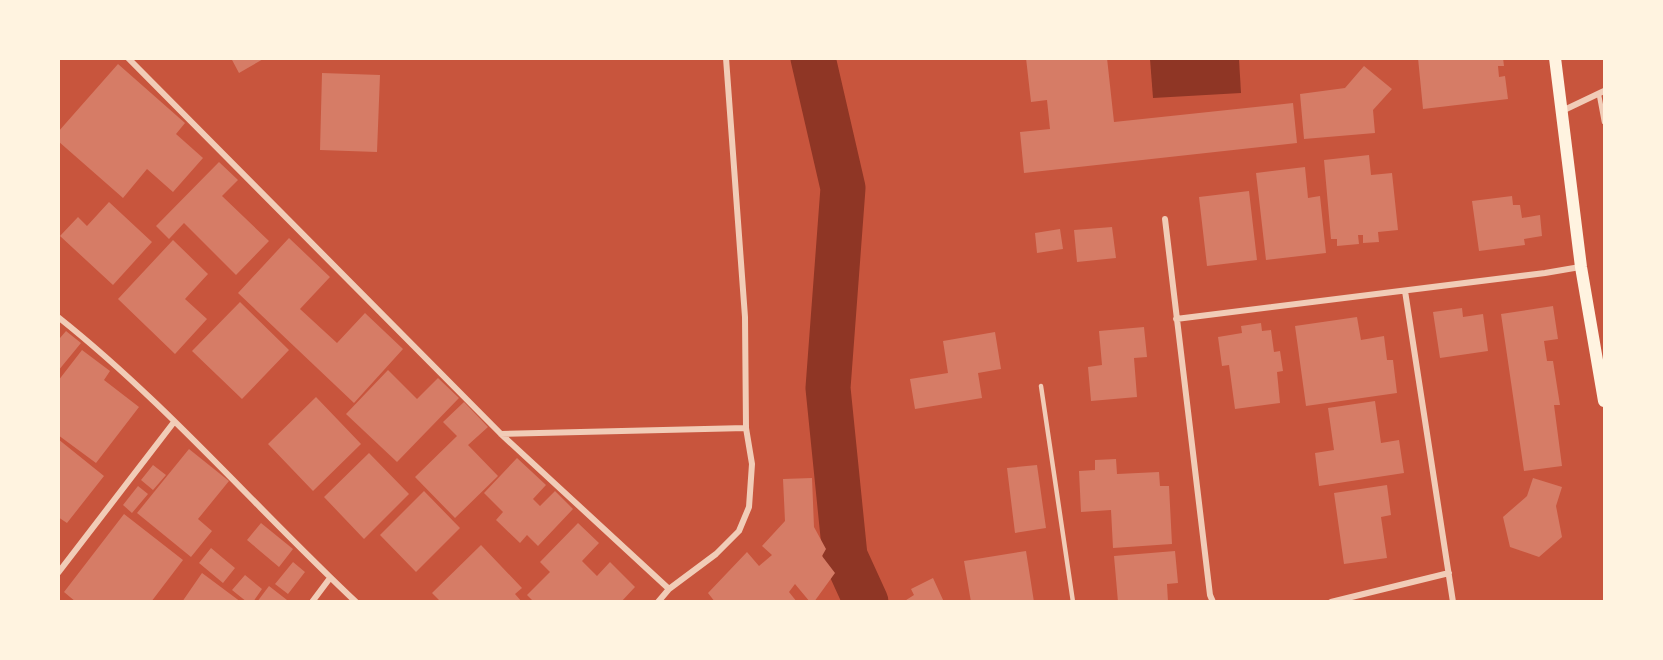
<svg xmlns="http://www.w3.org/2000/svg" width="1663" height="660" font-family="Raleway,sans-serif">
	<rect width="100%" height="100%" fill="#c8553d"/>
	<path fill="#8f3625" d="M1150,59H1239L1241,93L1153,98Z"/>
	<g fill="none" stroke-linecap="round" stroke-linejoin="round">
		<path stroke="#8f3625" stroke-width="45" d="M813,58L843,188L828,388L845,556L866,602"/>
	</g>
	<path fill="#d67c66" d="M231,58H265L239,73Z
		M1026,58H1107L1114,122L1293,103L1297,143L1024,173L1020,132L1050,129L1047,100L1031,102Z
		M1418,58H1503L1504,66H1498L1499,77L1505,76L1508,99L1423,109Z
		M118,64L185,123L176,134L203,158L173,192L147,169L123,198L58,141V132Z
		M1364,66L1392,89L1373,110L1375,133L1304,139L1300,94L1345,88Z
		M322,73L380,75L377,152L320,150Z
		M1369,155L1371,175L1392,173L1398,230L1378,232L1379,242L1363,243V235H1358L1359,244L1337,246V239H1331L1324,160Z
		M219,162L238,180L222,196L269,241L236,275L184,223L169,239L156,226Z
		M1305,167L1308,198L1320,196L1326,253L1266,260L1256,173Z
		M1249,191L1257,260L1207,266L1199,197Z
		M1512,196L1513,205H1520L1522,218L1540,215L1542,236L1524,239L1525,245L1479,251L1472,201Z
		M109,202L152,242L113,285L60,236L78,217L87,226Z
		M1112,227L1116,258L1077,262L1074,230Z
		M1060,229L1063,249L1037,253L1035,233Z
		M289,238L330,277L300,309L337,343L365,313L403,349L354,403L238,293Z
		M173,240L208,274L185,299L207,319L175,354L118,299Z
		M240,302L289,350L242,399L192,351Z
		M1553,306L1558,339L1544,341L1547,361H1553L1560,405H1554L1562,466L1524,471L1501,314Z
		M1462,308L1463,317L1483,314L1488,351L1440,358L1433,312Z
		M1357,317L1361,340L1384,336L1387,360H1393L1397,393L1306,406L1295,326Z
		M1261,323L1262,331L1271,330L1274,352L1280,351L1283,371L1277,372L1280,403L1235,409L1229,365L1222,366L1218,337L1242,333L1241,326Z
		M1144,327L1147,357L1134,358L1137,397L1091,401L1088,367L1102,365L1099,331Z
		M66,331L81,343L58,371V337L60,338Z
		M995,332L1001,369L978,373L982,398L915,409L910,379L948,373L943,341Z
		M82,350L110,371L104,380L139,407L96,463L58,435V381Z
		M388,370L417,399L438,378L459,398L397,462L346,414Z
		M316,397L361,444L313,491L268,444Z
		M1375,401L1381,443L1399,440L1404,473L1319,486L1315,453L1334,450L1328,408Z
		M464,402L488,427L468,445L498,476L455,518L415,477L457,436L443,422Z
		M58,439L104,476L67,523L58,517Z
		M189,449L229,481L198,519L212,531L191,557L137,513Z
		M369,453L409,494L364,539L324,497Z
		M517,458L546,485L533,499L540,506L555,491L573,509L538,546L527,535L520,543L496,520L503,512L484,493Z
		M1116,459L1117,474L1159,472L1160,486H1169L1172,544L1113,548L1111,510L1081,512L1079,471L1095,470V460Z
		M153,465L166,475L153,490L141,480Z
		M1037,465L1046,528L1015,533L1007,468Z
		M812,478L814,527L826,549L822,556L835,573L814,602H810L795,584L789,592L797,602H715L708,593L747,552L759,566L772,555L762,546L785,521L783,479Z
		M1533,478L1562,487L1556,506L1562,537L1539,557L1510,547L1503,517L1527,496Z
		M1387,485L1391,515L1381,517L1387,558L1344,564L1334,493Z
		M138,486L148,494L132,513L123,505Z
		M424,491L460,528L416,572L380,535Z
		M124,514L183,560L151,602H76L64,592Z
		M261,523L293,549L279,567L247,540Z
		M578,523L599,543L582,561L597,576L610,562L635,587L621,602H534L527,595L550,572L540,562Z
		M481,545L522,588L515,594L522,602H441L432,593Z
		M211,548L235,568L223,583L199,563Z
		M1026,551L1034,602H971L964,561Z
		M1175,551L1178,583L1167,584L1168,602H1118L1114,556Z
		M293,562L305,572L288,594L275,584Z
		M202,573L241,602H182Z
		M245,575L262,589L253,602H247L232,590Z
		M933,578L944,602H903L914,595L911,589Z
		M269,586L287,600L286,602H257Z"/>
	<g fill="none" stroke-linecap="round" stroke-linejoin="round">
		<path stroke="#f1ccb7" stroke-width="4.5" d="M1599,95L1604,122
			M1041,386L1073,602"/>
		<path stroke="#f1ccb7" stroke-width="6" d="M128,58L501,434L669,589
			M1562,111L1604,91
			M1165,219L1210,595L1213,602
			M1405,291L1453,602
			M58,317C165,402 256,508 356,602
			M1176,319L1545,273L1580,267
			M501,434L746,428
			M58,573L174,422
			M312,602L330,578
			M658,602L669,589L716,554L739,531L749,507L752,464L746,428L745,317L726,58
			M1331,602L1449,573"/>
		<path stroke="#fff3e0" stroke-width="12" d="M1555,58L1581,267L1604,401"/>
	</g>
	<rect width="1663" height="660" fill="none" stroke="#fff3e0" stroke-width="120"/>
</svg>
